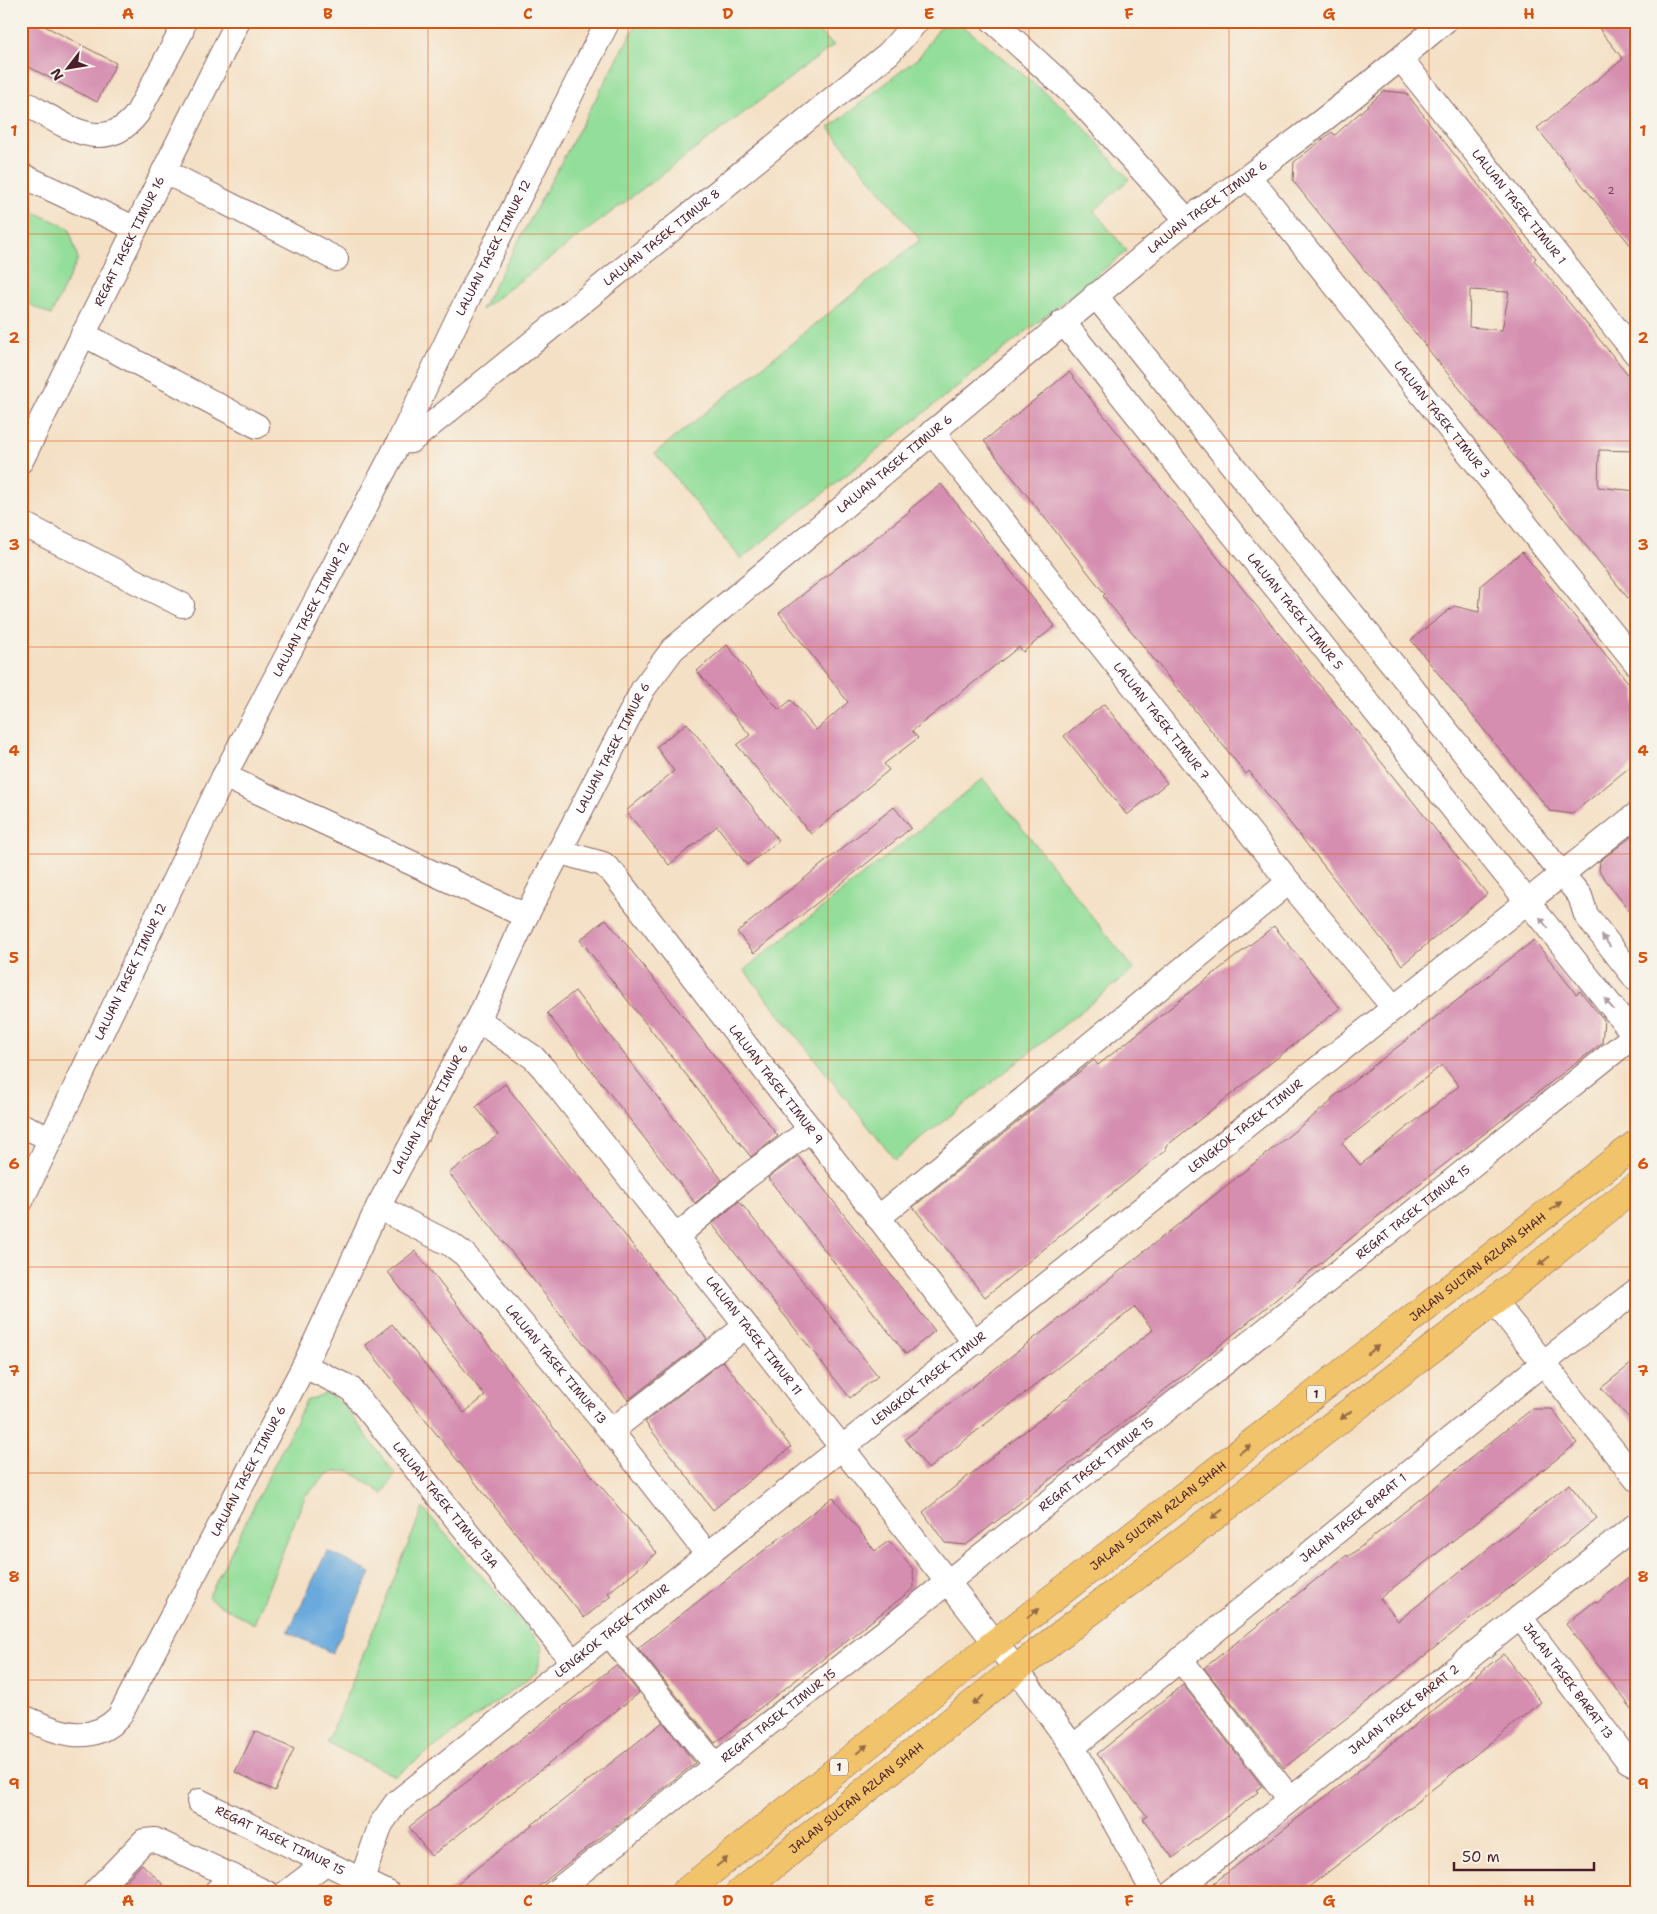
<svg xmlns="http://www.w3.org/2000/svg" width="1657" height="1914" font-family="'Shantell Sans',sans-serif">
	<rect width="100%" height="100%" fill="#f7f3e8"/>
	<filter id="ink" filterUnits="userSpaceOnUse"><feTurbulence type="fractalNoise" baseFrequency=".02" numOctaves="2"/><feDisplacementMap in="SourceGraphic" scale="10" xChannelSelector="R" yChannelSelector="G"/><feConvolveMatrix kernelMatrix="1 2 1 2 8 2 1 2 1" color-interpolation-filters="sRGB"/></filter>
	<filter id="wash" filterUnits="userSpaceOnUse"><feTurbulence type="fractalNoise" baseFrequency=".0096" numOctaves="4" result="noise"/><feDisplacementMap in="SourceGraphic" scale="20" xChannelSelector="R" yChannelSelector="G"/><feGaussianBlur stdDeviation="1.12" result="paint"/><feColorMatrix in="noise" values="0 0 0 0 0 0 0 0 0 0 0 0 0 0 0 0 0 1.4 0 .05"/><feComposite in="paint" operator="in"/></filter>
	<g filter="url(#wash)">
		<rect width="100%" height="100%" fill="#f4e0c5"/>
		<path fill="#93de9a" stroke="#6e7e62" d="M638,21H806L834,45L481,310Z
			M962,25L1075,117L1129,179L1094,211L1127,251L741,559L655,453L920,240L829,128L919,57L941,26Z
			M21,206L69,228L78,259L51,315L21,300Z
			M983,779L1134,969L895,1160L744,970Z
			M326,1393L342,1403L395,1474L383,1494L350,1471L329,1473L305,1496L254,1624L208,1598L306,1401Z
			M423,1508L543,1647L537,1672L395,1776L327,1743Z"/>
		<path fill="#69a9dc" stroke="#5a6484" d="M327,1551L371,1573L332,1653L288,1632Z"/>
		<g id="blocks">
			<path fill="#d58eb0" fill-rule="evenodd" d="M21,21H35L116,63L97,102L21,63Z
				M1593,21H1636V252L1537,128L1623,59Z
				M1384,91L1406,93L1536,258L1534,260L1636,384V451L1599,450L1598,487L1636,491V608L1293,181L1294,162L1332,132L1335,135ZM1470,290L1509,292L1502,330L1469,327Z
				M1069,372L1487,894L1402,965L1249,771L1246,774L1103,596L1105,594L984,441Z
				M941,484L1055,626L1023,652L1019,647L912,731L918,738L884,764L889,770L811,834L737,745L750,735L697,671L727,645L779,710L791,700L816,730L848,702L779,613L910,511L909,510Z
				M1522,552L1636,692V762L1572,814L1550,811L1411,640L1454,606L1479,612L1481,585Z
				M1104,704L1167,783L1127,815L1064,736Z
				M687,723L779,841L747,865L717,826L669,865L626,811L674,771L656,747Z
				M894,807L911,828L754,953L737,932Z
				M1636,833V920L1599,871L1600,861Z
				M606,919L778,1136L751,1157L580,940Z
				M1274,926L1340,1008L1165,1147L1167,1149L985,1297L913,1207L1094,1060L1098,1065Z
				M1534,940L1576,994L1580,991L1604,1020L1602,1043L1393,1204L1176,1381L966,1545L945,1543L923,1512L1153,1330L1135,1307L928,1469L905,1439L1100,1287L1332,1101L1331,1099ZM1442,1065L1459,1086L1360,1165L1342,1143Z
				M575,991L722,1180L695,1203L547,1013Z
				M505,1084L707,1339L628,1400L449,1173L498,1135L476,1107Z
				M798,1156L935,1331L906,1354L768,1178Z
				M739,1201L878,1376L850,1398L712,1224Z
				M415,1251L582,1464L657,1553L608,1593L611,1596L584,1618L365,1345L392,1324L464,1413L485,1396L388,1272Z
				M1636,1360V1425L1601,1388Z
				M723,1361L791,1447L713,1510L645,1422Z
				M1532,1409H1552L1577,1443L1380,1598L1398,1621L1569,1484L1597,1518L1284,1768L1204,1668L1347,1555L1348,1557Z
				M833,1497L875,1551L889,1541L913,1569L914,1588L715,1743L638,1648Z
				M1636,1572V1714L1566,1624L1595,1601L1597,1603Z
				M1503,1654L1541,1702L1368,1841L1301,1893H1201L1338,1787Z
				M616,1665L639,1693L431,1856L409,1827Z
				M1183,1685L1262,1786L1256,1790L1258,1792L1173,1858L1143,1819L1147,1816L1097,1754Z
				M663,1722L695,1763L530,1893H445Z
				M255,1731L294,1749L275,1791L235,1772Z
				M142,1864L172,1893H114Z"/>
		</g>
	</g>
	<g filter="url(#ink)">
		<use href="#blocks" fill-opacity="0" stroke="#866361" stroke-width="1"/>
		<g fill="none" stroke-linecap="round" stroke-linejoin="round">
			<defs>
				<g id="minor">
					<path d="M993,21L1077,98L1187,220"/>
					<path id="s1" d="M1401,59L1636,354"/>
					<path d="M21,101C60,121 102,159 137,114L181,32L184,21"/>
					<path d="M164,171L336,259"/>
					<path d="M21,175L134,228"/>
					<path id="s2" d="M1249,177L1636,663"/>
					<path d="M1095,295L1562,874L1580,896L1586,915L1636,979"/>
					<path id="s3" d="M1063,322L1636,1037"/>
					<path d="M83,334L257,426"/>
					<path id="s4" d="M932,432L1289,882L1394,1008"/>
					<path id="s5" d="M399,442L411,441L889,53L917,21"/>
					<path id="s6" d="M21,461L238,21"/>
					<path d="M21,523L182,605"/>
					<path d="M224,776L526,916"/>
					<path id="s7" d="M560,852L603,864L613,873L975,1343"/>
					<path id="s8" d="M478,1020L533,1057L544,1069L1016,1669L1073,1747L1154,1893"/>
					<path d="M21,1125L51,1139"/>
					<path id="s9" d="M21,1201L224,776L399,442L457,320L608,21"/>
					<path id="s10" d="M378,1207L452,1245L465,1255L611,1431L708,1555"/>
					<path d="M878,1218L1289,882"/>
					<path d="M676,1237L745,1178L811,1129"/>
					<path d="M1494,1301L1636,1479"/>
					<path id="s11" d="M304,1366L350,1388L573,1662"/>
					<path d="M611,1431L746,1326"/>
					<path id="s12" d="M1520,1617L1628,1761L1636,1765"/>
					<path d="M609,1634L715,1765"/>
					<path d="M1180,1659L1290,1799"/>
					<path id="s13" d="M21,1716C55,1731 89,1748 119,1717L304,1366L378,1207L478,1020L526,916L643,689L673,649L1187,220C1276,158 1362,92 1445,21"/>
					<path id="s14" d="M1073,1747L1543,1363L1636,1291"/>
					<path id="s15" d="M199,1801L388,1893"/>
					<path id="s16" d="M362,1879L381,1824L396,1803L1636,815"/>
					<path d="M94,1893L144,1841L155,1840L267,1893"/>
					<path d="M215,1893L232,1876"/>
					<path d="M286,1893L324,1864"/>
					<path id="s17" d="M554,1893L1192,1389L1636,1034"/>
					<path id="s18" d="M1173,1893L1636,1525"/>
				</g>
				<g id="major">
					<path id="s19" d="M684,1893L995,1643L1636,1144"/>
					<path id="s20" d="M739,1893L1016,1669L1494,1301L1636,1186"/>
				</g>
			</defs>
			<use href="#minor" stroke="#866361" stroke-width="26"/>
			<use href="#major" stroke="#866361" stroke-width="29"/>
			<use href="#minor" stroke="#fff" stroke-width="24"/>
			<use href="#major" stroke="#f1c36a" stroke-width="28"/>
		</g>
		<defs><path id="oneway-solid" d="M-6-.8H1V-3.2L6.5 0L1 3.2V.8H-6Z" transform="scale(1.25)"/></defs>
		<g fill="#ae9aa0">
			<use href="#oneway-solid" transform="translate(1544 923) rotate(-127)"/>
			<use href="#oneway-solid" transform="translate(1606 941) rotate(-128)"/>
			<use href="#oneway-solid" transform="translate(1609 1004) rotate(-130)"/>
		</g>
		<g fill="#956947">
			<use href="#oneway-solid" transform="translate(1556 1206) rotate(-38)"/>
			<use href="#oneway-solid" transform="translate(1544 1261) rotate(141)"/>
			<use href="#oneway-solid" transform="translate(1373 1350) rotate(-38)"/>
			<use href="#oneway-solid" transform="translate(1346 1415) rotate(142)"/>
			<use href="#oneway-solid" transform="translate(1245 1449) rotate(-38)"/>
			<use href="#oneway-solid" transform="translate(1217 1514) rotate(142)"/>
			<use href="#oneway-solid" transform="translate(1033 1613) rotate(-38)"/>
			<use href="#oneway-solid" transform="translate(978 1700) rotate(141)"/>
			<use href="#oneway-solid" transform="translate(862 1749) rotate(-39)"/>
			<use href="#oneway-solid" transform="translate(722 1862) rotate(-39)"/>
		</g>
	</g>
	<path fill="none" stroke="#d8530f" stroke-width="1" stroke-opacity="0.55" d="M228,21V1893M428,21V1893M628,21V1893M828,21V1893M1029,21V1893M1229,21V1893M1429,21V1893M21,234H1636M21,441H1636M21,647H1636M21,854H1636M21,1060H1636M21,1267H1636M21,1473H1636M21,1680H1636"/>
	<g text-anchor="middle" stroke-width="4" stroke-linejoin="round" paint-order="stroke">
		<g font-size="10" fill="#6d3b4c">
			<text x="1611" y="194">2</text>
		</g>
		<g fill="#f7f3e8" stroke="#7e5f64" stroke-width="1">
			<rect x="1307" y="1385.5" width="18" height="17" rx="4"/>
			<rect x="830" y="1758.5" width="18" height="17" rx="4"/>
		</g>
		<g font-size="11" font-weight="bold" fill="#4a1f2b">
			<text x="1316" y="1398">1</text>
			<text x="839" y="1771">1</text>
		</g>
		<g font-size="12" fill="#4a1f2b" stroke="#f7f3e8">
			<text dy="4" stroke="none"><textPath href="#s1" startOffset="189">LALUAN TASEK TIMUR 1</textPath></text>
			<text dy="4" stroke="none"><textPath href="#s13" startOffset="2004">LALUAN TASEK TIMUR 6</textPath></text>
			<text dy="4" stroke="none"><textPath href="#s5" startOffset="335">LALUAN TASEK TIMUR 8</textPath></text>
			<text dy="4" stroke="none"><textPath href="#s6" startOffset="245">REGAT TASEK TIMUR 16</textPath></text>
			<text dy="4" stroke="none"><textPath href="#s9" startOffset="1064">LALUAN TASEK TIMUR 12</textPath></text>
			<text dy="4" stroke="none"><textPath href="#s2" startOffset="310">LALUAN TASEK TIMUR 3</textPath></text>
			<text dy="4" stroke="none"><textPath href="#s13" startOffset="1599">LALUAN TASEK TIMUR 6</textPath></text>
			<text dy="4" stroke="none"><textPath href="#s9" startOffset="659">LALUAN TASEK TIMUR 12</textPath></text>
			<text dy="4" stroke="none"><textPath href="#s3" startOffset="371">LALUAN TASEK TIMUR 5</textPath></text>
			<text dy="4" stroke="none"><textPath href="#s4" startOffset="369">LALUAN TASEK TIMUR 7</textPath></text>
			<text dy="4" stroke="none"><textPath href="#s13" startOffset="1194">LALUAN TASEK TIMUR 6</textPath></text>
			<text dy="4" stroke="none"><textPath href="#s9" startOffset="254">LALUAN TASEK TIMUR 12</textPath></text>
			<text dy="4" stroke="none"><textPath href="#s7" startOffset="325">LALUAN TASEK TIMUR 9</textPath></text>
			<text dy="4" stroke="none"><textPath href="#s13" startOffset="789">LALUAN TASEK TIMUR 6</textPath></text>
			<text dy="4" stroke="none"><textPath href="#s16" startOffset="1170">LENGKOK TASEK TIMUR</textPath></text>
			<text dy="4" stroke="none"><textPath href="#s17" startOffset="1096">REGAT TASEK TIMUR 15</textPath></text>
			<text dy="4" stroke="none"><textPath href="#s19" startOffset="1011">JALAN SULTAN AZLAN SHAH</textPath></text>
			<text dy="4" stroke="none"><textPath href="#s8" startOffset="422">LALUAN TASEK TIMUR 11</textPath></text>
			<text dy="4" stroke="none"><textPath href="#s10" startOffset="242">LALUAN TASEK TIMUR 13</textPath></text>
			<text dy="4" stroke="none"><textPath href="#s16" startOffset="765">LENGKOK TASEK TIMUR</textPath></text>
			<text dy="4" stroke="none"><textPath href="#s17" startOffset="691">REGAT TASEK TIMUR 15</textPath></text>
			<text dy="4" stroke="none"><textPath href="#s13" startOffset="384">LALUAN TASEK TIMUR 6</textPath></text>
			<text dy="4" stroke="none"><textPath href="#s11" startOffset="202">LALUAN TASEK TIMUR 13A</textPath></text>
			<text dy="4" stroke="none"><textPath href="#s19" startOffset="606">JALAN SULTAN AZLAN SHAH</textPath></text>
			<text dy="4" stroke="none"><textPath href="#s14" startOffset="362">JALAN TASEK BARAT 1</textPath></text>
			<text dy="4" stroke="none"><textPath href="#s16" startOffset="360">LENGKOK TASEK TIMUR</textPath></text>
			<text dy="4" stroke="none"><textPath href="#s12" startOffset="80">JALAN TASEK BARAT 13</textPath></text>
			<text dy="4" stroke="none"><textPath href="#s18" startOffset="295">JALAN TASEK BARAT 2</textPath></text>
			<text dy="4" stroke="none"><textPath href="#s17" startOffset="286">REGAT TASEK TIMUR 15</textPath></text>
			<text dy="4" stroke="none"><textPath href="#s20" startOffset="151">JALAN SULTAN AZLAN SHAH</textPath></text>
			<text dy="4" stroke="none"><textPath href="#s15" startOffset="90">REGAT TASEK TIMUR 15</textPath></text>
		</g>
	</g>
	<rect width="1657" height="1914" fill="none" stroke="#f7f3e8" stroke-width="55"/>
	<g transform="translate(68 68) rotate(239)" stroke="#f7f3e8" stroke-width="4" paint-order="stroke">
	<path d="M0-4L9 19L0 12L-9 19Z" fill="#4a1f2b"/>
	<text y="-8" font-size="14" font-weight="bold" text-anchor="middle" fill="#4a1f2b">N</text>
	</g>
	<path d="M1454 1862v8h140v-8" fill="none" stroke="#4a1f2b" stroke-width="2.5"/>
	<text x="1462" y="1862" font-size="15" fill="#4a1f2b" stroke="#f7f3e8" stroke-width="4" paint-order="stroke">50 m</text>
	<rect x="28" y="28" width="1602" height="1858" fill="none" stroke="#d8530f" stroke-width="2"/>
	<g font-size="16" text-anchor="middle" font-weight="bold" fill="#d8530f">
		<text x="128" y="19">A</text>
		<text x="328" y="19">B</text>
		<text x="528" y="19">C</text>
		<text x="728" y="19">D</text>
		<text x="929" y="19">E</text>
		<text x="1129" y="19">F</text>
		<text x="1329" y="19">G</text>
		<text x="1529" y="19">H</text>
		<text x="14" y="136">1</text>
		<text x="1643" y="136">1</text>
		<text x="14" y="343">2</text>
		<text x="1643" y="343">2</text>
		<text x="14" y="550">3</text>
		<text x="1643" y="550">3</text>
		<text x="14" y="756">4</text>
		<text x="1643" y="756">4</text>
		<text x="14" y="963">5</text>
		<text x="1643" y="963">5</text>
		<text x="14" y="1169">6</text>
		<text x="1643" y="1169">6</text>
		<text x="14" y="1376">7</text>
		<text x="1643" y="1376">7</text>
		<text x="14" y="1582">8</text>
		<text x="1643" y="1582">8</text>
		<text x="14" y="1789">9</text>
		<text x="1643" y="1789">9</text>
		<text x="128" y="1906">A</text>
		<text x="328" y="1906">B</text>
		<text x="528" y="1906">C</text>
		<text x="728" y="1906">D</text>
		<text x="929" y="1906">E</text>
		<text x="1129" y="1906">F</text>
		<text x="1329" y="1906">G</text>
		<text x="1529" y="1906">H</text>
	</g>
</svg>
